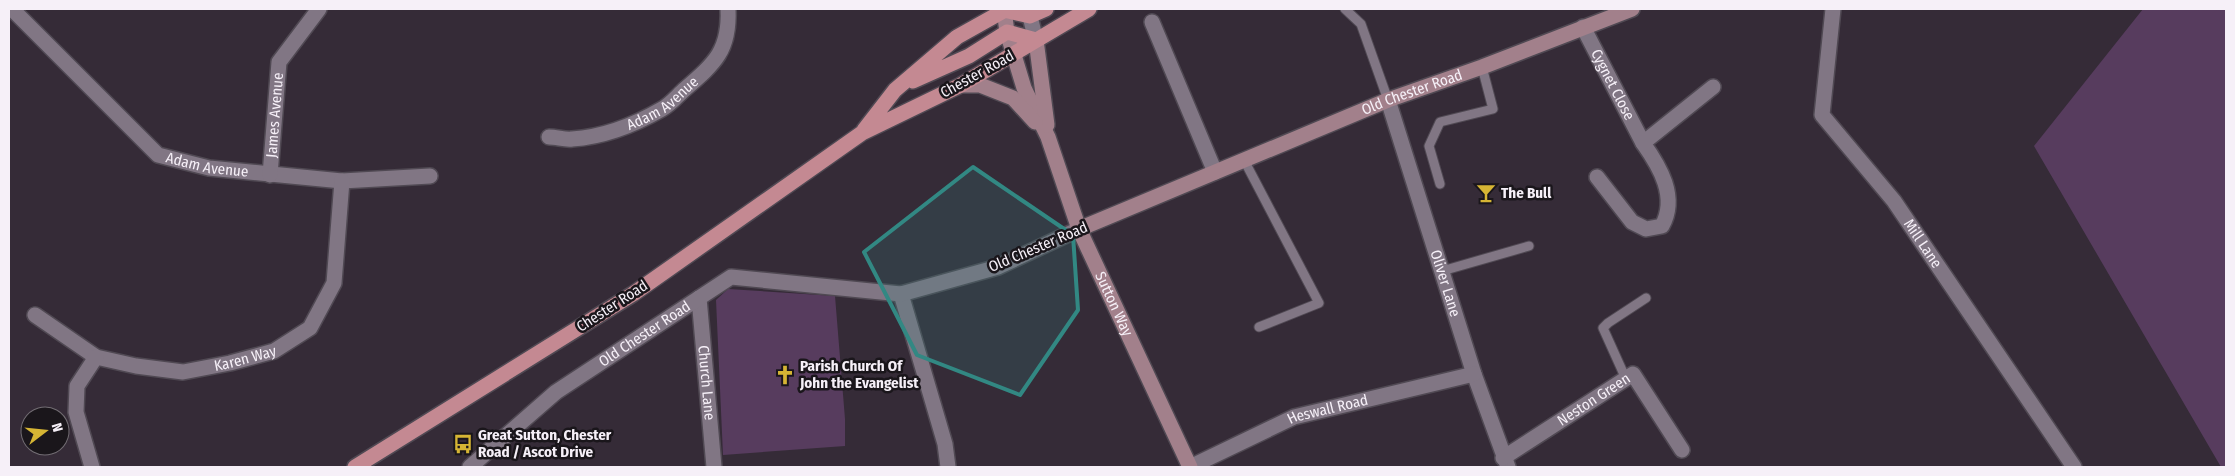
<svg xmlns="http://www.w3.org/2000/svg" width="2235" height="476" font-family="'Fira Sans Condensed',sans-serif">
	<rect width="100%" height="100%" fill="#352b37"/>
	<path fill="#573c5e" d="M2143,9H2226V467H2221L2034,146Z
		M728,289L835,296L845,419V446L723,455L716,300Z"/>
	<g fill="none" stroke-linecap="round" stroke-linejoin="round">
		<defs>
			<path id="lane" d="M1345,9L1361,24L1388,100
				M1244,160L1319,303L1259,327
				M1440,184L1429,146L1440,122L1493,109L1482,67
				M1442,271L1529,246
				M1626,379L1603,328L1608,323L1646,298"/>
			<g id="street">
				<path d="M1028,9L1036,40"/>
				<path id="s1" d="M1833,9L1822,115L1894,201L2074,467"/>
				<path id="s2" d="M14,11L158,155L209,168L342,181L430,176"/>
				<path d="M1152,22L1215,172"/>
				<path id="s3" d="M1583,27L1643,143"/>
				<path id="s4" d="M1388,100L1474,374L1508,467"/>
				<path id="s5" d="M549,137C557,137 565,140 572,139C603,137 636,124 662,109C671,104 678,95 685,89C715,63 730,50 728,9"/>
				<path id="s6" d="M270,175L279,62L319,9"/>
				<path d="M1597,177L1632,222L1646,229L1662,226C1678,197 1660,167 1643,143L1713,87"/>
				<path d="M901,294L945,444L948,467"/>
				<path id="s7" d="M699,298L714,467"/>
				<path id="s8" d="M35,315L96,357L136,366L183,372L230,363L274,351L310,328L334,283L342,181"/>
				<path id="s9" d="M1503,458L1633,374L1682,450"/>
				<path d="M92,467L76,412L77,386L96,357"/>
				<path id="s10" d="M470,467L556,392L731,277L901,294L998,267L1079,229"/>
				<path id="s11" d="M1190,467L1294,417L1474,374"/>
			</g>
			<g id="secondary">
				<path id="s12" d="M1004,10L1007,32L1024,88L1048,137L1079,229L1190,467"/>
				<path d="M1036,40L1047,125"/>
				<path d="M961,85H980L1013,98L1035,122"/>
				<path id="s13" d="M1079,229L1388,100L1482,67L1632,9"/>
			</g>
			<path id="primary" d="M1004,10L1030,16L1046,9
				M913,81L969,56L1007,32L1036,40
				M864,130L895,90L957,37L1007,9
				M355,467L633,294L862,133L961,85L1089,9"/>
		</defs>
		<use href="#lane" stroke="#504953" stroke-width="11"/>
		<use href="#street" stroke="#504953" stroke-width="18"/>
		<use href="#secondary" stroke="#504953" stroke-width="18"/>
		<use href="#primary" stroke="#504953" stroke-width="18"/>
		<use href="#lane" stroke="#817684" stroke-width="9"/>
		<use href="#street" stroke="#817684" stroke-width="15"/>
		<use href="#secondary" stroke="#a2808b" stroke-width="15"/>
		<use href="#primary" stroke="#c48992" stroke-width="15"/>
	</g>
	<path fill="#328883" fill-opacity="0.2" stroke="#328883" stroke-width="4" stroke-linejoin="round" d="M973,167L1073,235L1078,310L1020,395L917,355L864,252Z"/>
	<defs>
		<symbol id="bar-bare" viewBox="-9 -9 18 18"><path d="M-6-5H6L.8 .8V4.5H3.5V6h-7V4.5H-.8V.8Z" fill="#d6b534" stroke="#1a161b" stroke-width="2.5" paint-order="stroke"/></symbol>
		<symbol id="church-bare" viewBox="-9 -9 18 18"><path d="M-1.2-6h2.4v3.5h3.3v2.4h-3.3V6h-2.4V-.1h-3.3v-2.4h3.3Z" fill="#d6b534" stroke="#1a161b" stroke-width="2.5" paint-order="stroke"/></symbol>
		<symbol id="bus-bare" viewBox="-9 -9 18 18"><path d="M-5-6H5V4H4V6H2V4H-2V6H-4V4H-5ZM-3.5-4V0h7V-4ZM-3.5 1.2v1.5H-2V1.2ZM2 1.2v1.5H3.5V1.2Z" fill="#d6b534" stroke="#1a161b" stroke-width="2.5" paint-order="stroke"/></symbol>
	</defs>
	<g fill-rule="evenodd">
		<use href="#bar-bare" x="1472" y="179" width="28" height="28"/>
		<use href="#church-bare" x="771" y="361" width="28" height="28"/>
		<use href="#bus-bare" x="449" y="430" width="28" height="28"/>
	</g>
	<g text-anchor="middle" stroke-width="5" stroke-linejoin="round" paint-order="stroke">
		<g font-size="15" fill="#f6f0f8" stroke="#1a161b">
			<text transform="translate(977 74) rotate(-29)" y="5">Chester Road</text>
			<text dy="5" stroke="none"><textPath href="#s3" startOffset="65">Cygnet Close</textPath></text>
			<text dy="5" stroke="none"><textPath href="#s13" startOffset="360">Old Chester Road</textPath></text>
			<text dy="5" stroke="none"><textPath href="#s5" startOffset="122">Adam Avenue</textPath></text>
			<text dy="5" stroke="none"><textPath href="#s6" startOffset="60">James Avenue</textPath></text>
			<text dy="5" stroke="none"><textPath href="#s2" startOffset="254">Adam Avenue</textPath></text>
			<text dy="5" stroke="none"><textPath href="#s1" startOffset="270">Mill Lane</textPath></text>
			<text transform="translate(1038 247) rotate(-23)" y="5">Old Chester Road</text>
			<text dy="5" stroke="none"><textPath href="#s4" startOffset="192">Oliver Lane</textPath></text>
			<text dy="5" stroke="none"><textPath href="#s12" startOffset="315">Sutton Way</textPath></text>
			<text transform="translate(612 306) rotate(-33)" y="5">Chester Road</text>
			<text dy="5" stroke="none"><textPath href="#s10" startOffset="220">Old Chester Road</textPath></text>
			<text dy="5" stroke="none"><textPath href="#s8" startOffset="226">Karen Way</textPath></text>
			<text dy="5" stroke="none"><textPath href="#s7" startOffset="85">Church Lane</textPath></text>
			<text dy="5" stroke="none"><textPath href="#s9" startOffset="108">Neston Green</textPath></text>
			<text dy="5" stroke="none"><textPath href="#s11" startOffset="150">Heswall Road</textPath></text>
		</g>
		<g font-size="15" font-weight="bold" fill="#f6f0f8" stroke="#1a161b" text-anchor="start">
			<text x="1501" y="198">The Bull</text>
			<text x="800" y="371">Parish Church Of<tspan x="800" dy="17">John the Evangelist</tspan></text>
			<text x="478" y="440">Great Sutton, Chester<tspan x="478" dy="17">Road / Ascot Drive</tspan></text>
		</g>
	</g>
	<rect width="2235" height="476" fill="none" stroke="#f6f0f8" stroke-width="20"/>
	<g transform="translate(45 431) rotate(74)"><circle r="24" fill="#1a161b" stroke="#726d73"/>
	<path d="M0-4L9 19L0 12L-9 19Z" fill="#d6b534"/>
	<text y="-8" font-size="14" font-weight="bold" text-anchor="middle" fill="#f6f0f8">N</text>
	</g>
</svg>
